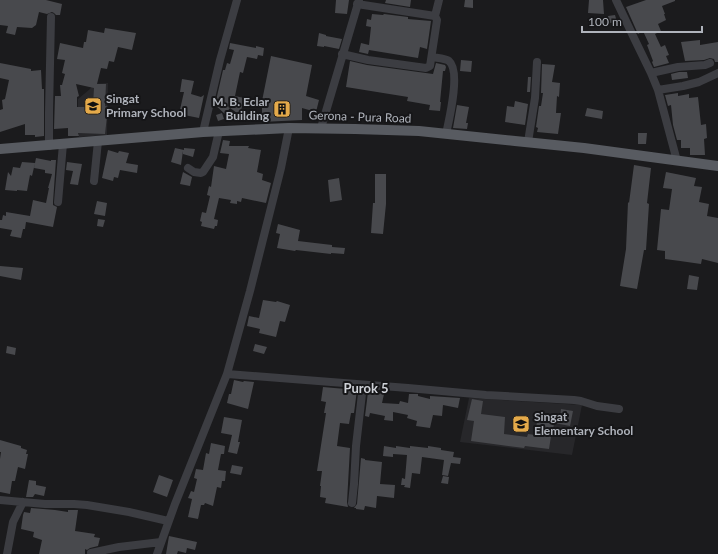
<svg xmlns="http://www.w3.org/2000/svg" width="718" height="554" font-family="Lato,sans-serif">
	<rect width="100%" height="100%" fill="#1b1b1d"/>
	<path fill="#27272a" d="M108,83L107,135L79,137L78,132V99L90,89L93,84Z
		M469,398L582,405L572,455L460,442Z"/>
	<path fill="#48494d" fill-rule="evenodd" d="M0,0H46L62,4L60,15H56L54,13L52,12L47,14L39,12L36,25L32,28L17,27L15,35L6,33L8,26L0,25Z
		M336,0H349L347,14L335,13Z
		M386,0H411L410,7L385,3Z
		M465,0H473V8L464,7Z
		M589,0H603L604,14L588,13Z
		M646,0H675V1L662,6L665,14H664L666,20L658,24L661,31L655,34L661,47L665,45L669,55L666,56L669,63L654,67L652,62L653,61L647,45L649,44L643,31L638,34L626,7Z
		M372,14L383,15L384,14L408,17V19L431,21L427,49L420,47L418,58L369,50L368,54L359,52L361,43L369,45L371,27L366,26L367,19L371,20Z
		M615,15L617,22L609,23L608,16Z
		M105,28L136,33L132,50L118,47L114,62L109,61L107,69L101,68L97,84H106L105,106L108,107L105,134L78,133L79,136H68V128L54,129L55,96H61L60,85H62L65,74L62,73L65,60L57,59L60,43L83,48L84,42H86L88,30L104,33ZM76,84L94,88L93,105H92V107H77V97L79,96Z
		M319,33L326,35V36L342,39L339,49L324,46V47L317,46Z
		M700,40V45L718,42V62H715L714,59L710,58L704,60L685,61L681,42Z
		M230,43L256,48V46L264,48L263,56L258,55L257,59L247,57L243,73L240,72L235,96L244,98L240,115L230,108L225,114L215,105L223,70H225L227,63L230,64L234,50L229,49Z
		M271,56L312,65L306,96L319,100L316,112L302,108V120L262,122V101Z
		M461,60L472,61L471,72L460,71Z
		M350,61L367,65L433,74L436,63L445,65L446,67L445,71H443L440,102H441L440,111L429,110L430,105L407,101L408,97L346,87Z
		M0,63L31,69V71L41,70L42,89H44V136L35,137V135H25V124L0,132V110L3,109L2,100L5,99L9,80L0,78Z
		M542,64L555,65L552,82L560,83L559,97L557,96L556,113H561L558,134L537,132L538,128L536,127L539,106H541L543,93H541Z
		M679,72H687L688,78L672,80L671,74Z
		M528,77H531L530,92H527Z
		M182,79L194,81L191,94L201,97L204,95L199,118L179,114L184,92H180Z
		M678,93V96L689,94V98L698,97L701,125L706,124L707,138L704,139L705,155H690V148H681V140H677L673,125L671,105L668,106L665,95Z
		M515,101L528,104L525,125L505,122L507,106L514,107Z
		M457,105L469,107L466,123H468L467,129L453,128Z
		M587,108L603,111L602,119L585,116Z
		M222,113L224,119L218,121L216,115Z
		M638,133H647L646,144H638Z
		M223,140L230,141L229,146H249L248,148L261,150L257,172L263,174L262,180L271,183L266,203L242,198L241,202L237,201V204L230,203L231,200L219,198L214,219L218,220L217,226H215L214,229L201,226L202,222L200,221L202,212L206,213L210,196L207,195L209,186L211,187L214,166L226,169L229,154L220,153Z
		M175,148L184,150V148L195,149L193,157L183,154V151L181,165L171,162Z
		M108,150L118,153L119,151L129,153L126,163L138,165L137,173L120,170L118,178L114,177L113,181L102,178Z
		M36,158L51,161V160H56L53,202V205L57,207L53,227L26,222L25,229H23L21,238L10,236L12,230L0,228V220H2L3,215L6,216V212L30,216L33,200L46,203L49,188H48L52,174L45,173V170L34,168Z
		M22,162L35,163L32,176L30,175L27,191L17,190V191L5,190L8,172L11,176L13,167L20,168Z
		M67,162L82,164L78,185L70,184L73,171L66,170Z
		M634,165L651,168L647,203L649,204L646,250H644L637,289L620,286L626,249L628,202L629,203Z
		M183,172L192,177L190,186L180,184Z
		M666,172L696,178L694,186L702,187L699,202L709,204L707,216L718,218V263L702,259L701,264L680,261L665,259V251L657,250L661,209L669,210L672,189L663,188Z
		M375,174H386V204L383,234L371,233L373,203H375Z
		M339,178L342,200L330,202L328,180Z
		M97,201L107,203L105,216L94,214Z
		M98,219L105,220L103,227L97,226Z
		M278,224L300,230L298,241L332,245V247L345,248L344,254L331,253V254L296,250L295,251L277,248L280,234L276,233Z
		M0,266L23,268L21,280L0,276Z
		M689,275L699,277L697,290L687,289Z
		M263,300L276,302L277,301L290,305L285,322L280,321L276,337L259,333L260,329L247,326L249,316L259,318Z
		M255,344L267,347L264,354L253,351Z
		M7,346L16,348L15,355L6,353Z
		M234,380L243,382L244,381L254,382L248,409L227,403L229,394H231Z
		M323,387L357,390L354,413H351L349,424L340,423L337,446L350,448L347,502L348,507L325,503L326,498L320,497L321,486H320L322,471H317L326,413H324L326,402L321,401Z
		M368,392L376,393V392L384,394L382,403L399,404L400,401L408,403L409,394H418V396L430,399V396L460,398L458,408L443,405L442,416L433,415L430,428L416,426L417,421L407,418L408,415L393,412V421L384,420L385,416L370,413L369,417L365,416Z
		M472,399L483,401L481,414L505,417L504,434L527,437L528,434L535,435L538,415L560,418L561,409L573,411L570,426L554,423L553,430H552L549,449L525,446L524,448L471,441L474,421L467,420Z
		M224,417L242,420L238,442H240L237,454L228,452L232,435L221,433Z
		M0,440L21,446V448L27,450L26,454H28L25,469L18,467L15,481H12L10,494L0,492V459L1,452H0Z
		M211,443L225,446L224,454H221L218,470L226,471L225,481H222L221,488L217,487L213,506L205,503L204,505H201L198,519L188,517L192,499L188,498L191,491L194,492L197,479L194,478L196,469L203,470L206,453L209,454Z
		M384,446L396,448V446L410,448V446L428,448V446L441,448V450L454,452L453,457L461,458L460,464L451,463L448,476L442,475L444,460L422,457L420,474L412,473L410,488L404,487L405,485H401L402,478L405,479L407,455L393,454V457L383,456Z
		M361,458L365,459V460L382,462L380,484L395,485L394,498L377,496L376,508L365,506L364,510L356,509V508H354L357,504Z
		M232,465L243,467L241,475L230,473Z
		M159,475L173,480L167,497L153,492Z
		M443,476L449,477L448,484L441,483Z
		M29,480L36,481V485L46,487L44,496L35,494L33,497H26Z
		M31,508L55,510L68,512V510H78L75,531L95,534L94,537L100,538L98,546L90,548L87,550L85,549V554H39L42,540L33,537L34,532L21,529L23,515L24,512L30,513Z
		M169,536L197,542L195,550L187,548L186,553L178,551L177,554H166Z"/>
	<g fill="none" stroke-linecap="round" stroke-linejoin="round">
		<path stroke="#3c3d42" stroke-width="8" d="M616,0L634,38L651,73L658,90L677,161
			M435,16L439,0
			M342,54L368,60L426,68L430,66L437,20L435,16L357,4
			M432,57C437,58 445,58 449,61C461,71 449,120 446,134
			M651,73L678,67L705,65L710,63
			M658,90L683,86L699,82L718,73
			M321,128L359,0
			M203,132L220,60L237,0
			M528,142L535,98L537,62
			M49,146V112L51,17
			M188,168L194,172L201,173L203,172L213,157L219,131
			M94,181L98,141
			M58,202L63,144
			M227,374L408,388L486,395L574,400L581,401L597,406L619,409
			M0,500L45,504H74L87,505L129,512L168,521
			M352,503L354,484L356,446L363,385
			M91,553L119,547L161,542
			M7,554L13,522L23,502
			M157,554L175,504L227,374L250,291L281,168L289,128"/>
		<path stroke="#585b61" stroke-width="10" d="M0,149L203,132L289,128L355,129L419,131L515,141L584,148L718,166"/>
	</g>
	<defs>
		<symbol id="school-square" viewBox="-11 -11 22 22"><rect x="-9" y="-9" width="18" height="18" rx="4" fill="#e5aa4a" stroke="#161618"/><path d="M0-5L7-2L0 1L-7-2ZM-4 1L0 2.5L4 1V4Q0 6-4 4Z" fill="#111"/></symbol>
		<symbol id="building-square" viewBox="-11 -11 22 22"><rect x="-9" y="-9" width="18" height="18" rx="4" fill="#e5aa4a" stroke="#161618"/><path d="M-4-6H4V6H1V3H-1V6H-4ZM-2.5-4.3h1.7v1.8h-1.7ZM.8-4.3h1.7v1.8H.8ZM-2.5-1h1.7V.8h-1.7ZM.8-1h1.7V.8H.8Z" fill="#111"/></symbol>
	</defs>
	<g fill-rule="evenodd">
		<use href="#school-square" x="83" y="96" width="20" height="20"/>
		<use href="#building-square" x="272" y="99" width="20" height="20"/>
		<use href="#school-square" x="511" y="414" width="20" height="20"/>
	</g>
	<g text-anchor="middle" stroke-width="4" stroke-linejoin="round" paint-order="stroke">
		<g font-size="12" font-weight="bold" fill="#afb3bb" stroke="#161618" text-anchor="start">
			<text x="106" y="103">Singat<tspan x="106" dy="14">Primary School</tspan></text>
			<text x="269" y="106" text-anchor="end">M. B. Eclar<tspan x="269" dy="14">Building</tspan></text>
			<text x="534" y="421">Singat<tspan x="534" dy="14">Elementary School</tspan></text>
		</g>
		<g font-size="12" fill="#afb3bb" stroke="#161618">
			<text transform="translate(360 117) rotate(2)" y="4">Gerona - Pura Road</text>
		</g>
		<g font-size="13" font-weight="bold" fill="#cfd2d8" stroke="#161618">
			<text x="366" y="393">Purok 5</text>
		</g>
	</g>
	<path d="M582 26v6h120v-6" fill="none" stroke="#afb3bb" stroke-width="2"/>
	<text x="588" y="26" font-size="12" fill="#afb3bb" stroke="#161618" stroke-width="3" paint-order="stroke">100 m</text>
</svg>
